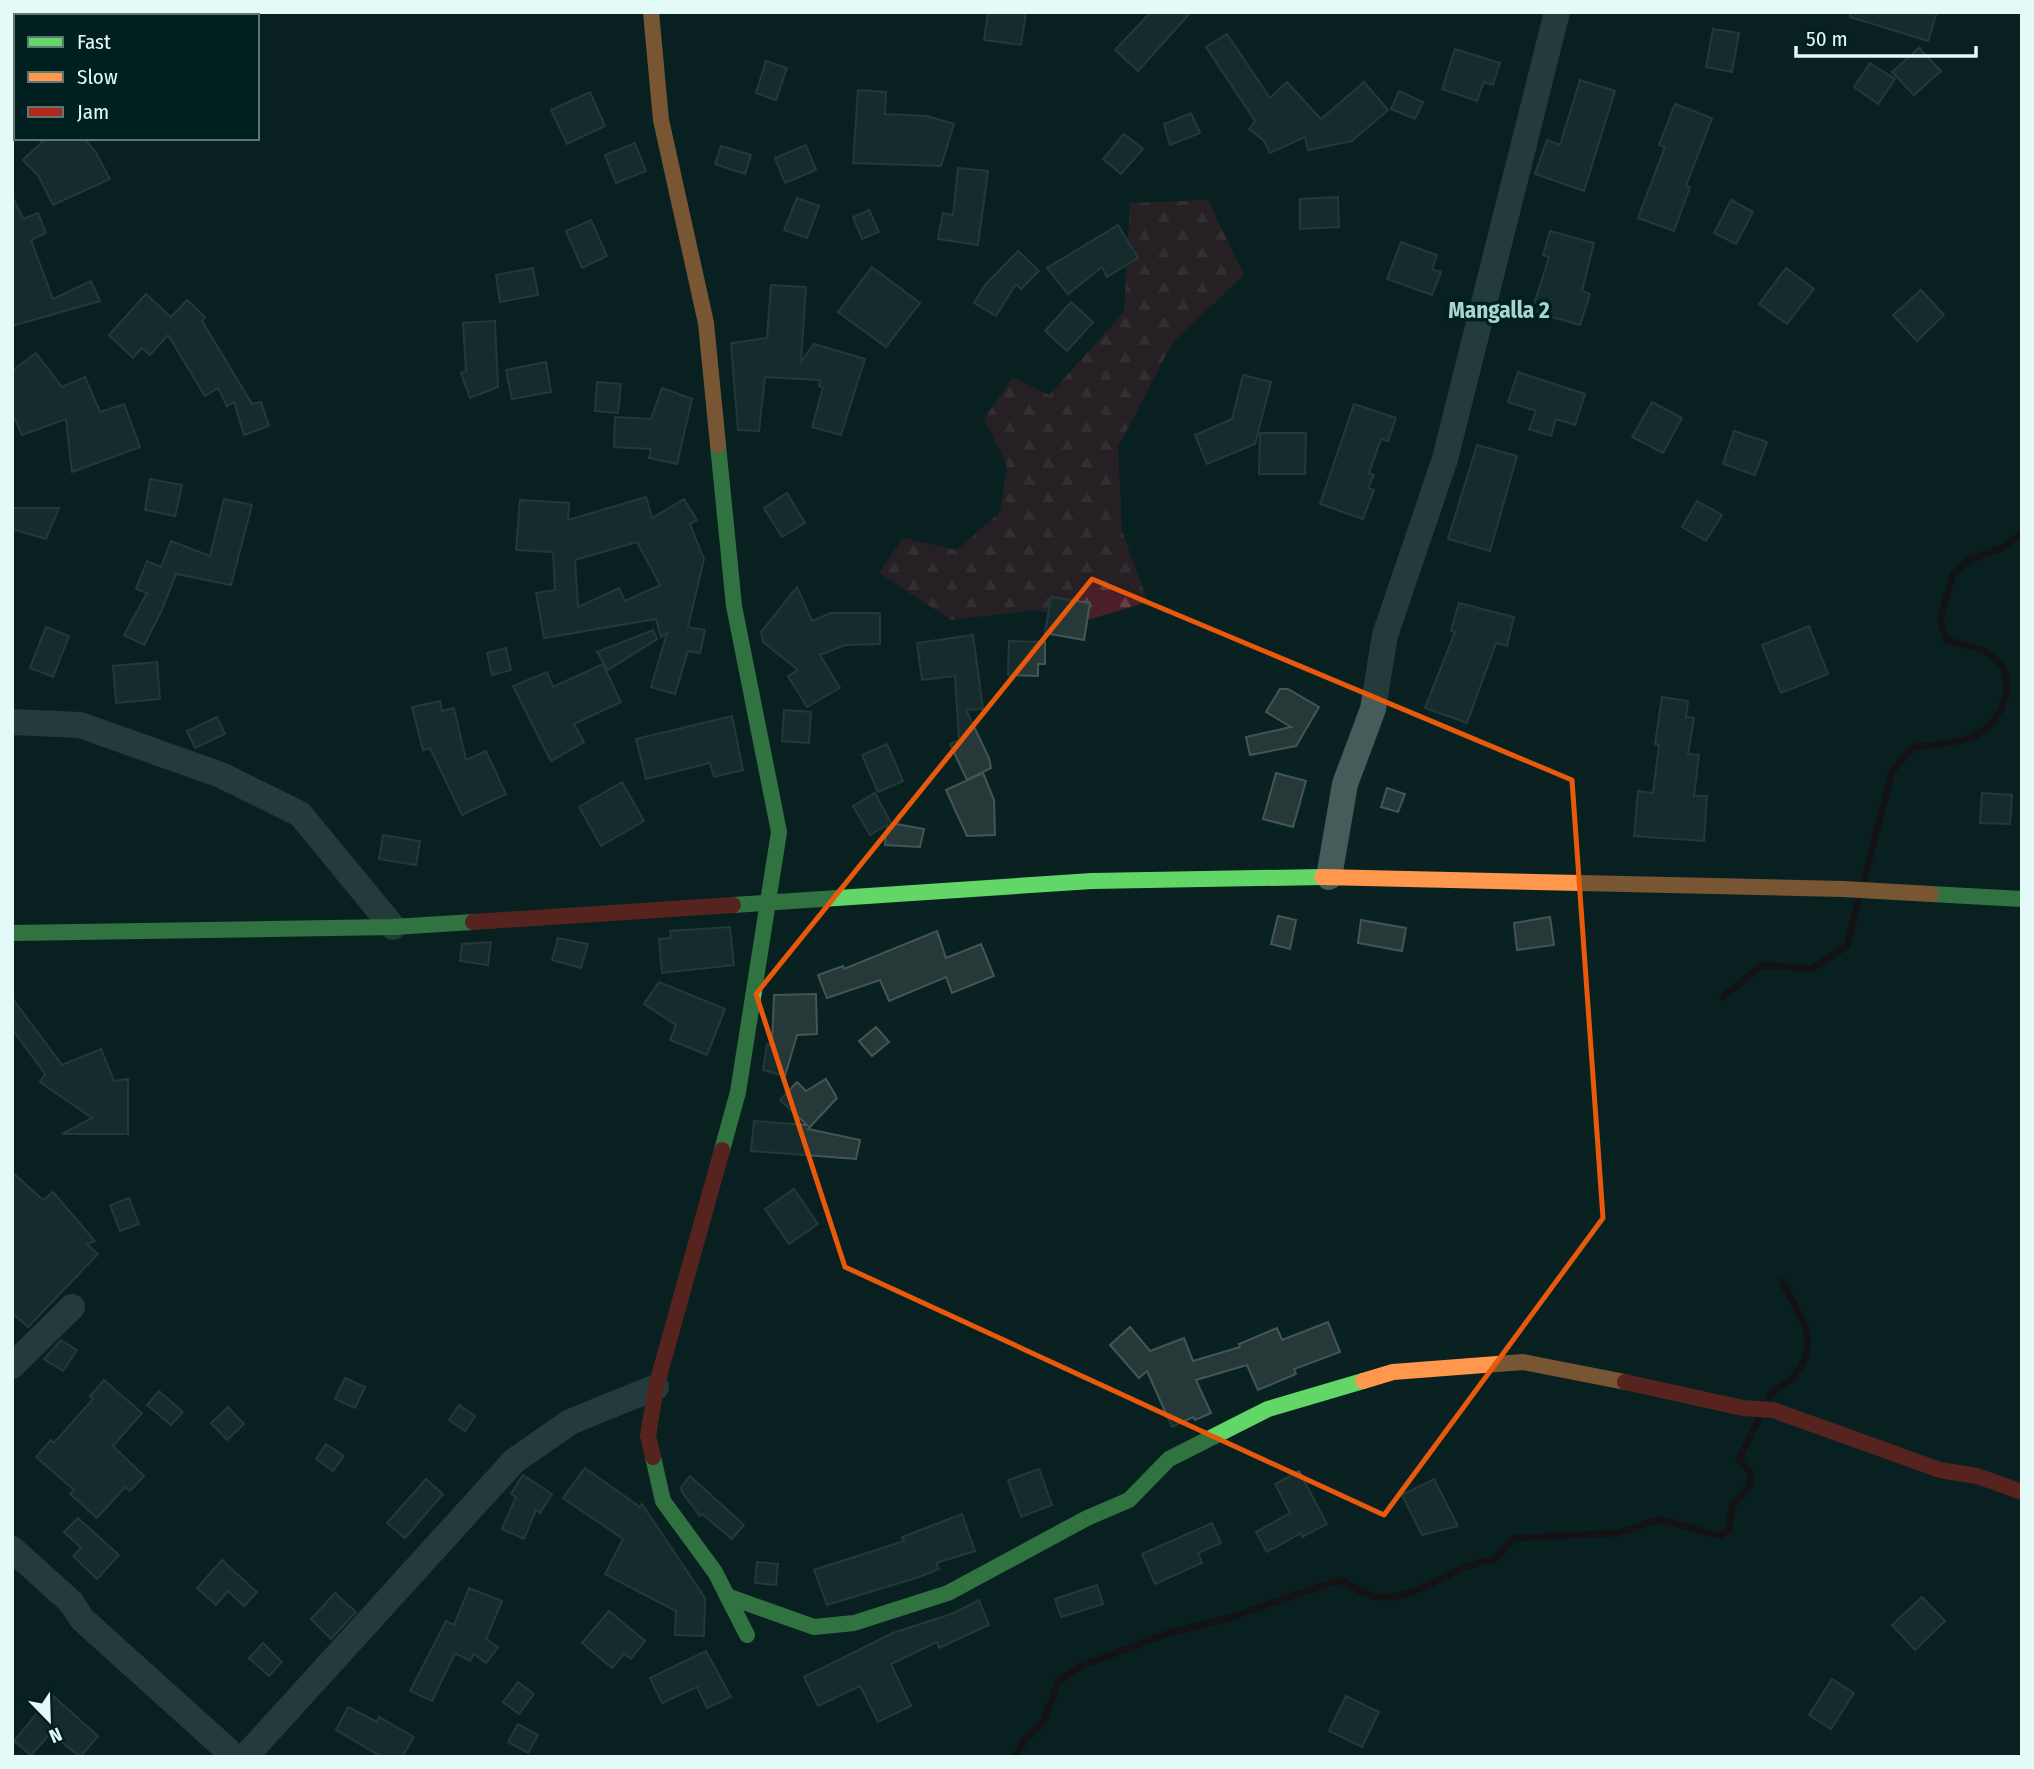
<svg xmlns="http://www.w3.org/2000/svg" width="2034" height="1769" font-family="'Fira Sans Condensed',sans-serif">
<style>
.forest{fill:url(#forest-firs)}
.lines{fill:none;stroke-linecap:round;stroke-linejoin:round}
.stream{stroke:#1f0308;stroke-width:7}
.building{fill:#263838;stroke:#435655;stroke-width:2;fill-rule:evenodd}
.street{stroke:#465c5b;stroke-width:26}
.fast{stroke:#63d668;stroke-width:16}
.slow{stroke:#ff974d;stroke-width:16}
.jam{stroke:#b3261e;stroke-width:16}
.marked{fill:none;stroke:#e8590c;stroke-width:5;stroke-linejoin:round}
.labels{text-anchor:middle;stroke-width:7;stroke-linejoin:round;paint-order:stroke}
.neighbourhood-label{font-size:23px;font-weight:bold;fill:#a8d5d2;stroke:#00201f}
</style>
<defs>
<pattern id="forest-firs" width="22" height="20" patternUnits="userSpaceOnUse" patternTransform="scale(1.75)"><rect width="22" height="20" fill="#4a1f29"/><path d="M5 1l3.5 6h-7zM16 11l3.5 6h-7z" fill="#644049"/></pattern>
</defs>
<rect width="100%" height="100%" fill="#0a2121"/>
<path class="forest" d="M1208 200 1244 275 1173 342 1118 447 1122 531 1148 602 1087 620 1035 610 951 620 879 573 903 538 957 550 1000 512 1007 466 984 419 1013 377 1049 395 1124 312 1130 203Z"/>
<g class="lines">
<g class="stream">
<path d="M1864 880 1892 771 1913 747C1931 744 1955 744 1972 737 2002 726 2024 673 1989 654 1977 647 1960 644 1947 640L1940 620 1953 574 1969 560 2001 548 2022 534"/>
<path d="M1723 997 1762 965 1812 969 1847 946 1858 902"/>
<path d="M1769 1397C1775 1387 1787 1385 1794 1376 1823 1340 1800 1318 1782 1282"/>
<path d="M1016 1757 1025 1739 1043 1722 1059 1680 1081 1666 1172 1632 1226 1619 1339 1580C1350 1585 1363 1594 1374 1596 1416 1605 1453 1562 1494 1560L1514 1538 1619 1533 1660 1519 1719 1536 1729 1530 1732 1506 1749 1486 1751 1473 1739 1460 1758 1420"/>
</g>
</g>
<g class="building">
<path d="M988 12H1026L1021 45 984 40Z"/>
<path d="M1151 12H1191L1138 71 1115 50Z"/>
<path d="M1850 12H1937L1928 41 1850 17Z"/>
<path d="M1713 29 1739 33 1732 72 1706 67Z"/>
<path d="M1227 34 1270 98 1287 82 1321 119 1364 82 1388 110 1352 141 1308 150 1305 137 1270 153 1264 141 1249 129 1255 121 1206 47Z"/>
<path d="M1919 48 1941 71 1914 95 1892 72Z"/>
<path d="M1455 49 1500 63 1493 85 1484 82 1477 101 1442 89Z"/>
<path d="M766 61 787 68 776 100 756 93Z"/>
<path d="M1870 63 1895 79 1878 104 1854 87Z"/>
<path d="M1580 80 1615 91 1584 191 1535 174 1547 140 1560 145Z"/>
<path d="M858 90 886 92 885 114 927 116 954 124 941 166 853 163Z"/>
<path d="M1399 91 1423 102 1415 119 1391 109Z"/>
<path d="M590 92 605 126 567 144 551 110Z"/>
<path d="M1675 104 1712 118 1686 186 1690 187 1674 231 1638 218 1665 147 1659 145Z"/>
<path d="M1191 113 1200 133 1170 145 1164 124Z"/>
<path d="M1124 134 1143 149 1121 174 1103 159Z"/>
<path d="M46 138H84L95 151 110 179 53 205 38 175 23 160Z"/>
<path d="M635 143 646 171 616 183 605 155Z"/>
<path d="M806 145 816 170 785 183 775 158Z"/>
<path d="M721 146 751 155 745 174 715 164Z"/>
<path d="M958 168 988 171 978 245 938 239 943 213 953 215Z"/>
<path d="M12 196 23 219 38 213 46 233 31 240 53 299 91 281 100 301 12 326Z"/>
<path d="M1338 197 1339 227 1300 229V199Z"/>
<path d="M797 198 819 206 807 238 784 230Z"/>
<path d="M1731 200 1753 212 1736 244 1714 233Z"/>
<path d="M869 210 879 232 862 239 853 217Z"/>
<path d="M591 220 607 256 582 268 566 231Z"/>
<path d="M1118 225 1138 258 1107 277 1102 267 1068 294 1047 268Z"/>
<path d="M1550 231 1594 243 1582 291 1590 294 1580 325 1532 311 1549 257 1543 255Z"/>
<path d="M1401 242 1437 255 1432 269 1441 272 1432 295 1387 279Z"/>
<path d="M1018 251 1039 271 1021 289 1016 284 996 316 974 303 985 285Z"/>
<path d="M872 267 920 303 886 347 838 312Z"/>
<path d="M533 268 538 295 500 302 496 275Z"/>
<path d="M1786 268 1814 289 1787 324 1759 304Z"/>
<path d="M771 285 806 287 801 362 814 344 865 359 841 435 812 427 823 388 819 386 820 380 765 377 759 431 738 430 731 343 767 338Z"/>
<path d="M1921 290 1944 315 1917 341 1893 315Z"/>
<path d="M146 294 171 317 187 300 205 317 202 321 252 404 261 402 269 426 244 435 234 402 227 406 218 388 205 396 168 335 150 355 142 348 133 358 109 335Z"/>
<path d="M1071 302 1093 322 1067 351 1045 331Z"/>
<path d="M495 321 498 387 470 398 461 373 466 371 463 323Z"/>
<path d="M36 353 62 387 85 377 100 412 124 404 140 447 72 472 66 419 22 435 12 413V371Z"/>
<path d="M546 362 551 392 512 399 506 370Z"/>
<path d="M1518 372 1585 394 1575 425 1556 419 1551 436 1529 429 1536 411 1508 402Z"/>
<path d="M1243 375 1271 382 1255 444 1207 464 1195 435 1232 419Z"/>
<path d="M597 382 621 384 618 413 595 411Z"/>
<path d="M662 388 692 399 677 464 649 458 651 449 614 447 615 417 651 419Z"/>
<path d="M1652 402 1682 418 1663 453 1632 437Z"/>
<path d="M1354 404 1396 418 1388 441 1381 439 1369 473 1374 475 1368 488 1374 490 1363 519 1320 504Z"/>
<path d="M1734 431 1767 442 1755 475 1723 464Z"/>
<path d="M1260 433H1306L1305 474H1259Z"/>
<path d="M1477 445 1517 456 1490 551 1448 539Z"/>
<path d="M150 479 182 485 175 516 145 510Z"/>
<path d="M787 493 805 523 782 537 764 508Z"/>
<path d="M646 497 652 518 684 499 697 520 690 524 704 559 688 627 705 630 700 653 688 651 675 694 651 687 667 633 661 637 656 619 544 638 536 593 555 590 553 552 516 550 520 500 569 503 568 520ZM637 542 660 585 625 601 619 588 578 607 575 560Z"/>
<path d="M224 499 252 505 231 585 176 574 161 612 144 645 124 635 147 593 136 589 147 561 161 567 171 541 210 556Z"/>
<path d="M1697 501 1722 515 1706 541 1682 527Z"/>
<path d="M12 508H59L46 539 12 529Z"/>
<path d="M797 587 812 621 831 613H880V644L845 645 820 655 840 688 807 707 788 676 798 670 763 642 761 632Z"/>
<path d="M1051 597 1090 603 1084 640 1045 633Z"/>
<path d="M1459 603 1514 617 1507 646 1496 643 1467 723 1425 708 1455 632 1451 631Z"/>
<path d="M1809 626 1828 674 1781 693 1762 645Z"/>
<path d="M46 627 69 636 53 677 30 668Z"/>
<path d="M653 630 657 639 608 670 597 652Z"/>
<path d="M973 635 983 709 966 710 989 758 991 768 967 780 950 744 959 740 955 676 922 680 917 643Z"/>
<path d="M1009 641 1045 642V664H1038V676L1008 675Z"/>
<path d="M506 648 511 670 492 675 487 653Z"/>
<path d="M157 662 160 699 116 703 113 666Z"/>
<path d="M603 664 621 702 574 724 584 742 551 761 513 686 547 672 553 687Z"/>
<path d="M1280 689H1288L1319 707 1296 746 1250 755 1246 737 1291 727 1266 712Z"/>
<path d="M1662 697 1688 701 1686 717 1694 718 1688 754 1699 755 1694 796H1707L1704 841 1634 836 1638 791 1653 793 1659 745 1655 744Z"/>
<path d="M440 701 442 711 454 708 466 760 486 751 506 794 462 815 430 748 423 750 412 707Z"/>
<path d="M784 710 811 712 809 743 782 741Z"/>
<path d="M732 716 743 770 714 777 710 763 646 779 636 739Z"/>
<path d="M217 717 225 734 195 748 187 731Z"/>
<path d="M887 744 903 781 878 792 862 755Z"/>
<path d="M983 773 994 800 995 835 967 836 946 790Z"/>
<path d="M1276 773 1306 781 1293 827 1263 819Z"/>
<path d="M622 782 644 821 601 846 579 807Z"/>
<path d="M1387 788 1405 794 1398 812 1381 807Z"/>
<path d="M875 793 891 823 924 829 920 847 885 845 887 825 870 835 853 806Z"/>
<path d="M1982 793 2012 795 2010 824 1980 823Z"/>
<path d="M383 835 420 841 416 865 379 859Z"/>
<path d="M1278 916 1296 920 1290 949 1271 944Z"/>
<path d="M1550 917 1554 945 1517 950 1514 923Z"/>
<path d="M1361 920 1406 928 1402 951 1358 943Z"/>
<path d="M730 927 734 965 662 973 659 939 671 938 670 931Z"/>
<path d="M937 931 946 958 981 944 994 976 952 993 946 977 889 1001 880 980 827 998 818 975 843 966 844 969Z"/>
<path d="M558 938 588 944 581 968 552 960Z"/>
<path d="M491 942 488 965 460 961 462 944Z"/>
<path d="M659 982 725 1009 707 1055 670 1040 676 1025 644 1004Z"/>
<path d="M816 994 817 1034 797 1035 785 1076 763 1070 767 1044 772 1045 774 995Z"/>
<path d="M12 998 62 1065 101 1049 114 1081 128 1079V1134H62L92 1118 40 1082 45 1074 12 1029Z"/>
<path d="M876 1027 889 1042 872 1056 859 1041Z"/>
<path d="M826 1079 837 1098 808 1129 860 1140 856 1159 751 1151 754 1121 807 1125 780 1100 797 1082 806 1091Z"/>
<path d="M12 1172 43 1200 53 1192 95 1241 87 1244 98 1254 28 1327 12 1313Z"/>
<path d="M794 1189 818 1224 789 1244 765 1209Z"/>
<path d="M129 1198 139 1224 120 1231 110 1205Z"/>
<path d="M1328 1322 1340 1352 1294 1369 1296 1374 1258 1390 1247 1365 1196 1380 1211 1413 1195 1420 1193 1417 1172 1427 1147 1371 1139 1378 1110 1345 1130 1327 1150 1351 1184 1338 1193 1361 1240 1347 1239 1344 1277 1328 1282 1340Z"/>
<path d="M61 1340 77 1350 63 1371 44 1359Z"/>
<path d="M345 1378 365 1387 355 1408 335 1399Z"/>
<path d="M104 1380 142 1413 113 1446 144 1476 130 1491 125 1487 97 1518 70 1494 74 1490 36 1457 51 1440 54 1443 93 1399 90 1396Z"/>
<path d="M159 1391 183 1412 171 1425 147 1405Z"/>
<path d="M459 1405 475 1416 465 1431 449 1420Z"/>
<path d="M228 1407 244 1424 227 1440 211 1423Z"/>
<path d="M326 1444 344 1456 333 1471 316 1459Z"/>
<path d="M585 1468 640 1507 642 1504 705 1598 704 1636 675 1635 676 1611 605 1574 623 1539 563 1498Z"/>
<path d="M1039 1469 1052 1505 1021 1517 1008 1480Z"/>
<path d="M1299 1471 1327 1524 1302 1537 1301 1533 1267 1552 1256 1532 1290 1513 1275 1484Z"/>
<path d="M523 1475 552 1494 540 1513 536 1510 524 1539 502 1529 516 1497 511 1494Z"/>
<path d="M690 1476 744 1525 732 1539 702 1514 700 1516 682 1492 681 1487Z"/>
<path d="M426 1479 443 1494 405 1538 387 1523Z"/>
<path d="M1434 1479 1458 1526 1422 1535 1402 1495Z"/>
<path d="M962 1514 975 1551 936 1563 939 1569 919 1577 827 1605 814 1570 904 1541 902 1537Z"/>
<path d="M78 1518 119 1555 97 1579 73 1556 81 1548 64 1532Z"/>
<path d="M1212 1523 1221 1543 1198 1553 1202 1563 1155 1584 1142 1554Z"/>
<path d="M222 1560 257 1592 244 1606 228 1591 216 1605 197 1588Z"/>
<path d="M757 1562 778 1564 776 1585 755 1583Z"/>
<path d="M1097 1585 1103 1604 1061 1617 1055 1599Z"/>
<path d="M469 1588 502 1601 486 1639 498 1647 486 1663 474 1654 470 1661 455 1653 432 1701 410 1691 446 1621 454 1625Z"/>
<path d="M335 1593 356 1612 331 1639 311 1619Z"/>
<path d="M1922 1597 1945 1621 1915 1650 1892 1625Z"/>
<path d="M979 1600 989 1625 939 1648 937 1642 891 1664 911 1706 878 1722 860 1686 818 1706 804 1677 893 1633 954 1613Z"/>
<path d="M609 1611 645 1641 631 1659 624 1654 612 1668 582 1643Z"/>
<path d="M263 1643 282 1662 269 1676 249 1658Z"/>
<path d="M706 1651 731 1697 707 1708 697 1687 662 1703 650 1678Z"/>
<path d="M1832 1679 1854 1693 1831 1729 1809 1715Z"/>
<path d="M518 1682 534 1694 519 1714 503 1702Z"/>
<path d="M52 1695 98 1736 80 1757 51 1733 31 1755 14 1741Z"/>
<path d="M1346 1696 1379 1712 1362 1747 1329 1731Z"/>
<path d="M348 1707 377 1722 379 1717 414 1737 402 1757H382L336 1730Z"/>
<path d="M518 1724 538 1735 528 1753 508 1742Z"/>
</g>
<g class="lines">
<g class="street">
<path d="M12 722 80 725 221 775 300 814 393 927"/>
<path d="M1329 877 1345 784 1373 709 1385 635 1445 459 1557 12"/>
<path d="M12 1366 72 1307"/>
<path d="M12 1549 71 1602 82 1619 235 1757"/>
<path d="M245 1757 514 1461 570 1422 656 1387"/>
</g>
<g class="fast">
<path d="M718 445 734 606 779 832 738 1092 722 1150"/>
<path d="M1931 894 2022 899"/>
<path d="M733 905 1092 881 1322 877"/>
<path d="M12 933 393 927 473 922"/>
<path d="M653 1457 663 1501 715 1572 747 1635"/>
<path d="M727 1596 814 1627 854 1623 948 1593 1087 1518 1129 1500 1169 1459 1268 1409 1363 1381"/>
</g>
<g class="slow">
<path d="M651 12 661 120 706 323 718 445"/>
<path d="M1322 877 1843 889 1931 894"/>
<path d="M1363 1381 1393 1372 1523 1362 1625 1382"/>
</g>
<g class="jam">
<path d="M473 922 733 905"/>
<path d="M1625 1382 1743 1408 1773 1410 1940 1470 1977 1476 2022 1492"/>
<path d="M653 1457 648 1436 656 1387 722 1150"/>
</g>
</g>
<path d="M0 0H2034V1769H0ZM1092 579 1572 780 1603 1218 1384 1515 845 1267 756 994Z" fill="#0a2121" fill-opacity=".55" fill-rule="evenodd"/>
<path class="marked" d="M1092 579 1572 780 1603 1218 1384 1515 845 1267 756 994Z"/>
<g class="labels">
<g class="neighbourhood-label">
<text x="1499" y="318">Mangalla 2</text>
</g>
</g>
<rect width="2034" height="1769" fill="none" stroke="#e4faf8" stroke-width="28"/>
<rect x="14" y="14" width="245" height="126" fill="#00201f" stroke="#5b7776" stroke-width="2"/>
<rect x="28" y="37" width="35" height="10" fill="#63d668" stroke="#5b7776" stroke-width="2"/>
<text x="77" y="49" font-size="21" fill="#e4faf8">Fast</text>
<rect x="28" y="72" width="35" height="10" fill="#ff974d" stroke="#5b7776" stroke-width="2"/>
<text x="77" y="84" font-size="21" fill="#e4faf8">Slow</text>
<rect x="28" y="107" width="35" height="10" fill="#b3261e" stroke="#5b7776" stroke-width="2"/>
<text x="77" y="119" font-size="21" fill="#e4faf8">Jam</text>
<g transform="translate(49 1720) rotate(157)" stroke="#00201f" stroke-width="5" paint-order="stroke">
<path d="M0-5L12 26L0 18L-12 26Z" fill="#e4faf8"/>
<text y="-10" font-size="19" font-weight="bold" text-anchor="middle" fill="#e4faf8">N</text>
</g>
<path d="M1796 46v10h180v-10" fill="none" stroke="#e4faf8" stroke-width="3.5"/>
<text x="1806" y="46" font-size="21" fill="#e4faf8" stroke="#00201f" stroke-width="5" paint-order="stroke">50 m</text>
</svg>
